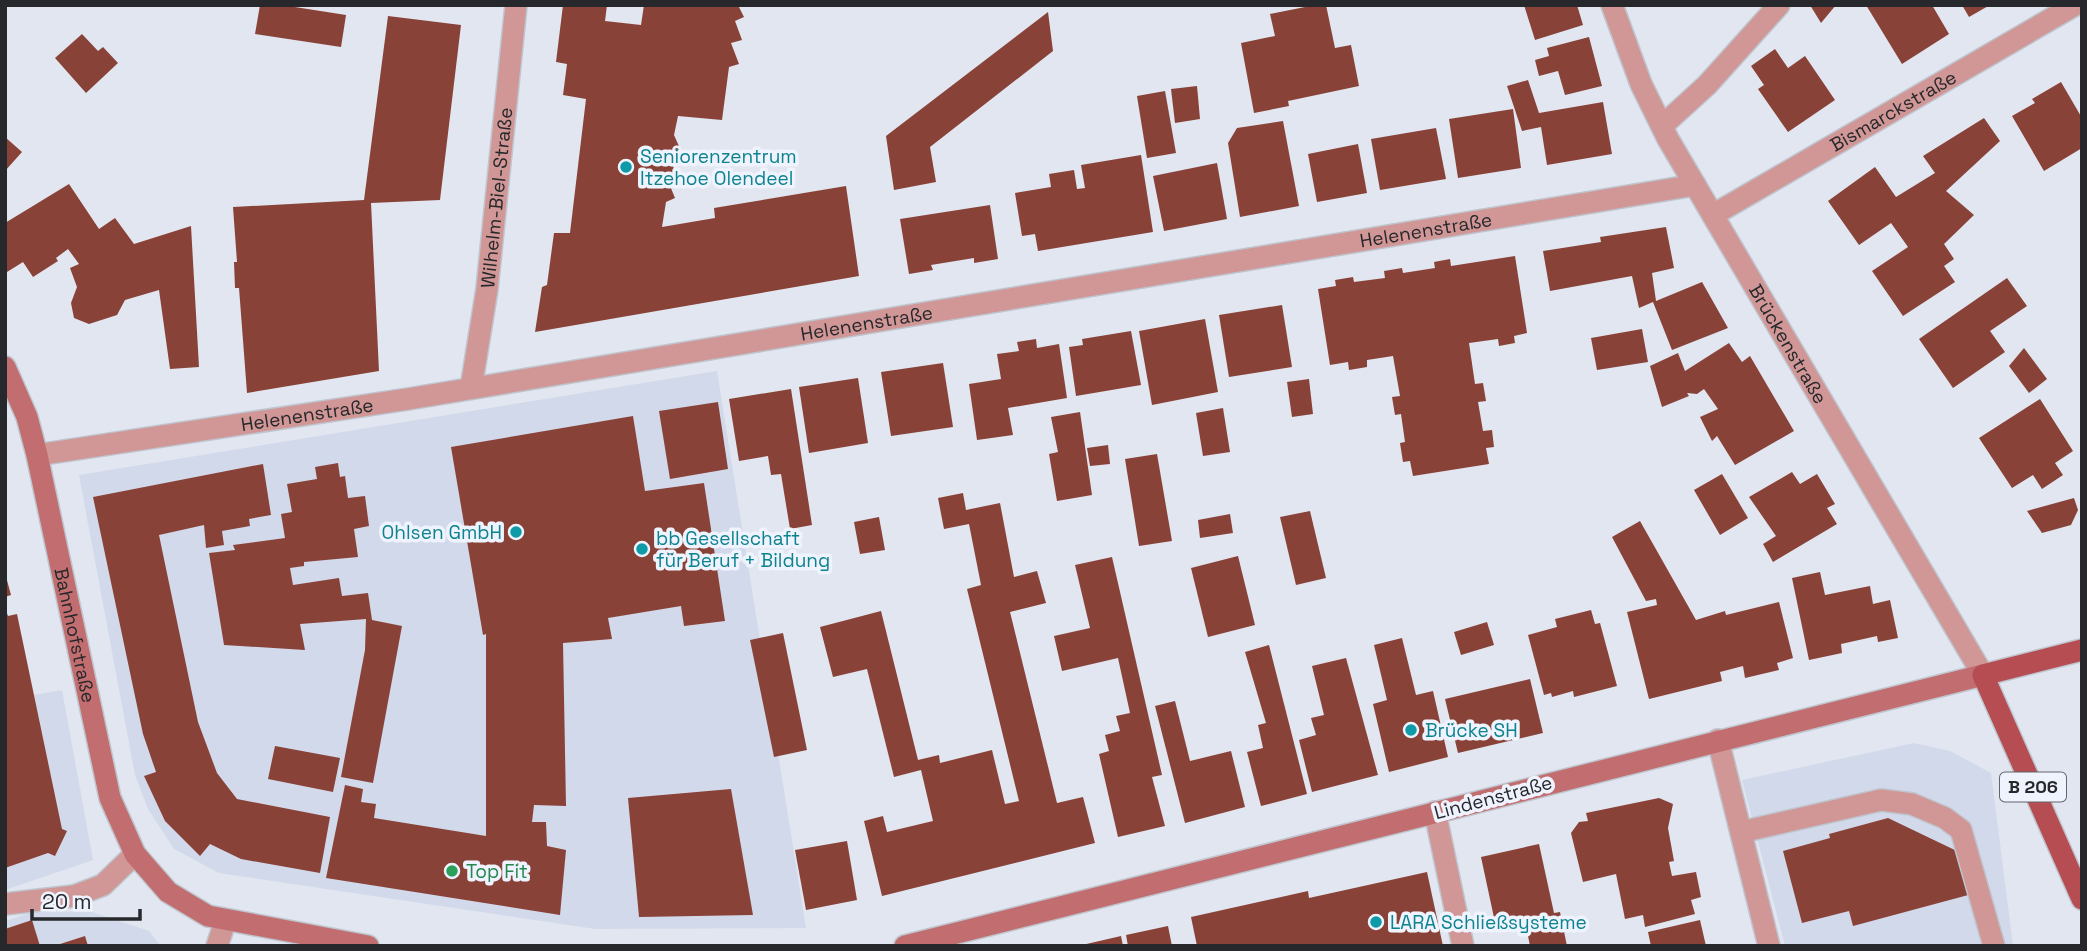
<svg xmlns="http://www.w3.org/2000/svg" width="2087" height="951" font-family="'Space Grotesk',sans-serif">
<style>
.built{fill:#d2d9ea}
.building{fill:#894238}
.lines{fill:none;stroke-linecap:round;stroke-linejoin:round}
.service-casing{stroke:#bfc4cd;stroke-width:24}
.pedestrian-casing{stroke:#bfc4cd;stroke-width:24}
.minor-casing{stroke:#bfc4cd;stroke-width:24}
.tertiary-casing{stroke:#bfc4cd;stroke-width:24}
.secondary-casing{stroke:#bfc4cd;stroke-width:24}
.primary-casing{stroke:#bfc4cd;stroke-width:24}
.service{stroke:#d19696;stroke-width:21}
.pedestrian{stroke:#d19696;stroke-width:21}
.minor{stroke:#d19696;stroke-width:21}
.tertiary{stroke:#d19696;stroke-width:21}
.secondary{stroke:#c26d6f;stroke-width:21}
.primary{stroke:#b54d53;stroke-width:21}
.culture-dot{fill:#0f9aa8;stroke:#eef3fd;stroke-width:2.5}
.leisure-dot{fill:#2e9e5b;stroke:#eef3fd;stroke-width:2.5}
.labels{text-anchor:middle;stroke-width:7;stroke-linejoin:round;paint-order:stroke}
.shield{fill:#eef3fd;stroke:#62656a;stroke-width:2}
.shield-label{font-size:18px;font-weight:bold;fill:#26282b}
.street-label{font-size:19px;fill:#26282b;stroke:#eef3fd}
.culture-label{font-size:19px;fill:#0d838f;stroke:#eef3fd;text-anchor:start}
.leisure-label{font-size:19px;fill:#27864d;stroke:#eef3fd;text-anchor:start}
</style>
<rect width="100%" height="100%" fill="#e1e6f0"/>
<g class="built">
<path d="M717 371 806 928 595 929 219 873 174 849 148 809 135 775 79 475Z"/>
<path d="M62 690 93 860 5 890V700Z"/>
<path d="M1914 743 1950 751 1991 773 2013 946H1785L1742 780Z"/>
<path d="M37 911 92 912 149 931 161 946H5V921Z"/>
</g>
<g class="building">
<path d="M260 5H282L346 15 341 47 255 34Z"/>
<path d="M563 5H607L605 21 641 25 644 5H738L744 17 735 21 742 40 731 43 739 64 729 67 722 120 678 116 674 135 682 153 669 158 678 177 668 181 675 198 666 202 662 227 715 218 714 208 846 186 859 276 535 332 542 287 547 285 554 233H570L586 99 563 95 567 64 556 62Z"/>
<path d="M1315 5H1326L1335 48 1351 45 1359 86 1288 101 1289 106 1254 113 1241 43 1275 36 1270 14Z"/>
<path d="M1524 5H1577L1583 25 1535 40Z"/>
<path d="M1810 5H1836L1821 23Z"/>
<path d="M1866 5H1932L1949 34 1902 64Z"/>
<path d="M1962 5H1990L1969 17Z"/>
<path d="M1048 12 1053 51 930 147 936 182 894 190 886 136Z"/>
<path d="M388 16 461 25 440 200 371 203 379 371 247 393 239 288H235L234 262H237L233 207 364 200Z"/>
<path d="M82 34 98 51 103 47 118 63 86 93 55 58Z"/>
<path d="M1589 37 1602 86 1565 95 1558 71 1539 76 1535 60 1549 56 1547 48Z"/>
<path d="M1775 49 1788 68 1805 56 1835 100 1788 132 1758 89 1764 85 1751 66Z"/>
<path d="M1528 80 1539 113 1603 102 1612 154 1547 165 1541 127 1522 131 1507 86Z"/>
<path d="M2061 82 2082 118V148L2044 171 2012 116 2035 103 2032 99Z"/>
<path d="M1197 86 1200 119 1175 123 1171 89Z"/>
<path d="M1165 91 1176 153 1147 158 1137 96Z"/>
<path d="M1513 109 1521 168 1458 178 1449 119Z"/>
<path d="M1984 118 2000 141 1946 191 1974 215 1944 244 1954 259 1944 266 1955 282 1903 316 1872 271 1908 247 1891 223 1859 245 1828 201 1875 167 1896 197 1935 173 1923 156Z"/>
<path d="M1283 121 1299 206 1240 217 1228 143 1237 128Z"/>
<path d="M1436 128 1446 179 1380 190 1371 139Z"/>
<path d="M5 137 22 152 5 171Z"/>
<path d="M1358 144 1367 193 1317 202 1308 154Z"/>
<path d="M1141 155 1153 232 1038 251 1035 234 1022 236 1015 193 1051 187 1049 174 1074 170 1077 189 1085 188 1081 165Z"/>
<path d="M1217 163 1227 219 1164 231 1153 176Z"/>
<path d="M69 184 99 229 115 218 134 244 191 226 199 367 170 369 159 290 125 300 117 315 89 324 74 318 71 303 77 287 70 268 79 264 68 249 56 258 58 261 33 277 23 262 7 272 5 223Z"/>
<path d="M990 205 998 259 974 263V258L931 265 933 270 909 274 900 219Z"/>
<path d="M1666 227 1674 268 1652 273 1656 301 1702 282 1728 328 1672 350 1653 302 1639 308 1632 276 1550 291 1543 251 1601 242 1600 237Z"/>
<path d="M1515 256 1527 333 1514 336 1515 343 1499 346 1498 339 1469 343 1475 384 1483 383 1486 401 1478 402 1483 431 1492 430 1494 447 1486 448 1489 464 1413 476 1410 461 1403 462 1400 443 1405 442 1401 414 1395 415 1392 397 1400 396 1393 356 1367 360V367L1349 370 1348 362 1330 365 1318 289 1336 286 1335 280 1353 277 1354 282 1385 278 1384 271 1402 268 1403 273 1435 268 1434 262 1450 259 1451 266Z"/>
<path d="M2007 278 2027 306 1990 331 2005 352 1953 388 1919 339Z"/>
<path d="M1282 305 1292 367 1229 377 1219 315Z"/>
<path d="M1205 319 1218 392 1152 405 1139 331Z"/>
<path d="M1642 329 1648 362 1597 370 1591 338Z"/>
<path d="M1131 331 1141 385 1076 396 1069 347 1083 345 1082 339Z"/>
<path d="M1036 339 1037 348 1059 344 1067 398 1008 408 1013 435 977 440 969 384 1001 379 997 354 1019 351 1017 342Z"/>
<path d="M1729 343 1742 362 1750 356 1794 431 1735 465 1717 436 1712 441 1700 417 1718 409 1704 389 1697 394 1687 393 1689 396 1662 407 1650 366 1678 353 1685 371Z"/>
<path d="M2024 348 2047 379 2029 393 2009 366Z"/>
<path d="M943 363 953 427 891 436 881 372Z"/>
<path d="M858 378 868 443 809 453 799 387Z"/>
<path d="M1309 379 1313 414 1292 417 1287 382Z"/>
<path d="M791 389 812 525 790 529 781 474 771 475 768 456 739 461 729 399Z"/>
<path d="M2040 399 2073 451 2055 463 2063 475 2042 489 2033 475 2012 488 1979 438Z"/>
<path d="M718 402 728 469 670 479 659 411Z"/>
<path d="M1223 408 1230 452 1203 456 1196 413Z"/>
<path d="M1080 412 1092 495 1057 501 1049 454 1058 452 1051 417Z"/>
<path d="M633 416 645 491 704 483 725 621 684 626 681 606 608 618 612 639 563 643 566 806 534 805 532 822H546L547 846 566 850 560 915 326 878 345 785 363 789 361 802 376 804 374 818 486 836V634L483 635 451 447Z"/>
<path d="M1108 445 1110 464 1090 466 1087 448Z"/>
<path d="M1157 454 1172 541 1139 546 1125 459Z"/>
<path d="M338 463 340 477 345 476 348 498 365 496 369 526 354 529 358 557 304 562V566L290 568 293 585 339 578 342 596 368 593 372 620 402 626 373 783 341 777 365 650 366 619 300 624 305 650 224 645 209 553 235 550 233 545 285 538 281 514 292 512 287 484 317 479 315 467Z"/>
<path d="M263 464 271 515 249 519 250 526 222 531 224 545 206 548 204 525 159 535 198 722 217 773 237 799 330 817 320 873 241 859 210 844 200 856 165 821 144 776 156 772 143 734 93 497Z"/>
<path d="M1792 472 1800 484 1817 474 1835 504 1827 508 1837 524 1773 562 1763 544 1776 536 1749 497Z"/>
<path d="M1722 474 1748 518 1720 535 1694 490Z"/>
<path d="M963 493 966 510 1000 503 1014 577 1037 571 1046 603 1010 612 1057 803 1083 797 1095 843 882 896 864 821 883 816 887 832 933 821 921 770 894 777 867 669 833 677 820 627 881 611 918 760 939 755 940 763 992 750 1005 804 1019 801 967 589 981 585 969 524 944 529 938 498Z"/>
<path d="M2074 498 2078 510 2071 525 2042 533 2027 511Z"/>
<path d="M1310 511 1326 578 1296 585 1280 517Z"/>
<path d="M1230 514 1233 533 1200 538 1198 520Z"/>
<path d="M879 517 885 550 860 554 854 522Z"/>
<path d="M1640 521 1696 620 1725 611 1726 615 1779 602 1793 658 1777 663 1779 670 1745 678 1743 666 1720 672 1722 681 1649 699 1627 612 1657 605 1656 599 1646 601 1612 537Z"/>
<path d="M1238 556 1255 625 1208 637 1191 568Z"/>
<path d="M1112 557 1162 775 1152 777 1165 826 1118 837 1099 754 1109 751 1105 735 1120 731 1116 716 1130 713 1118 658 1062 671 1054 636 1090 628 1075 565Z"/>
<path d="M1820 572 1825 595 1870 586 1873 604 1890 600 1898 638 1878 642 1877 636 1841 644 1842 653 1809 660 1792 578Z"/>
<path d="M5 573 11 595 5 597Z"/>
<path d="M5 608 8 616 17 614 62 829 67 831 55 856 48 853 5 868Z"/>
<path d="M1591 610 1595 624 1600 623 1617 686 1574 697 1573 691 1552 697 1551 693 1544 695 1528 635 1557 627 1555 619Z"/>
<path d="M1487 622 1494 645 1461 655 1454 632Z"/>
<path d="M783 633 807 750 774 757 750 640Z"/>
<path d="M1402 638 1416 695 1433 691 1448 757 1389 772 1373 704 1387 700 1374 645Z"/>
<path d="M1269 645 1307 794 1261 806 1247 752 1263 748 1258 725 1266 723 1245 652Z"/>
<path d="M1346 658 1378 775 1312 792 1299 740 1316 735 1311 718 1324 715 1312 666Z"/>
<path d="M1530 679 1543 733 1458 753 1445 699Z"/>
<path d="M1175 701 1190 761 1231 751 1245 807 1185 823 1155 706Z"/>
<path d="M275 746 340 758 333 792 268 779Z"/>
<path d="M731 789 753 915 639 917 628 798Z"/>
<path d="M1659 798 1673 804 1668 828 1674 861 1669 862 1672 876 1696 872 1701 897 1691 900 1695 914 1645 927 1643 915 1625 919 1616 874 1583 882 1571 833 1579 822 1588 821 1586 813Z"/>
<path d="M1888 818 1961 853 1972 894 1853 926 1849 911 1802 923 1783 851 1830 838 1829 834Z"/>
<path d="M847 841 857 900 806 910 795 850Z"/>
<path d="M1539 844 1554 913 1560 912 1567 946H1530L1525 921 1496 927 1481 857Z"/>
<path d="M1427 872 1443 946H1197L1191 917 1308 891 1309 898Z"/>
<path d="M32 920 40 946H5V929Z"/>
<path d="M1700 920 1706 946H1651L1648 932Z"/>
<path d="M1168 926 1172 946H1128L1126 935Z"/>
<path d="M85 936 88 946H57V945Z"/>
<path d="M1121 936 1123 946H1082V945Z"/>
</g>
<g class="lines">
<defs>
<g id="service">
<path d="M1662 126 1707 85 1779 5"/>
<path d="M1435 812 1463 946"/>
<path d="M1741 832 1881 800 1912 804 1945 818 1961 830 1994 946"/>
</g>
<path id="pedestrian" d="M5 904 74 896"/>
<g id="minor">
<path id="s1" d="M1713 215 2075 5"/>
<path id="s2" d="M471 388 487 289 516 5"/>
<path id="s3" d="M37 455 408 399 1695 185"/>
<path d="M1718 740 1769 946"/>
<path d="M74 896 103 885 135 854"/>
<path d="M217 946 225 922"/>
</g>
<g id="tertiary">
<path id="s4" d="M1612 5 1641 84 1668 139 1983 675"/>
</g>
<g id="secondary">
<path id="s5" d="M5 367 27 417 37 455 110 798 135 854 168 892 208 916 368 946"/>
<path d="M905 946 1983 675"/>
</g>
<path id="primary" d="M2082 650 1983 675 2082 899"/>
</defs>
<use href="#service" class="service-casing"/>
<use href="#pedestrian" class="pedestrian-casing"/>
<use href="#minor" class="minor-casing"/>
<use href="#tertiary" class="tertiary-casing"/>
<use href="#secondary" class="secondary-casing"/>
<use href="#primary" class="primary-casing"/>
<use href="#service" class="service"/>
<use href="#pedestrian" class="pedestrian"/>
<use href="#minor" class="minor"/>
<use href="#tertiary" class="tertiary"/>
<use href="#secondary" class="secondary"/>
<use href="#primary" class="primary"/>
</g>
<g class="culture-dot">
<circle cx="626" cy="167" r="7"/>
<circle cx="516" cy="532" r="7"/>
<circle cx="642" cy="549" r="7"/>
<circle cx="1411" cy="730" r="7"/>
<circle cx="1376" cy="922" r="7"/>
</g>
<circle class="leisure-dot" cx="452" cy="871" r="7"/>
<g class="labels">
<rect class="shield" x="2000" y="772.5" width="66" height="29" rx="5"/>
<g class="shield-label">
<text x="2033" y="793">B 206</text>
</g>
<g class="street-label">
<text dy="7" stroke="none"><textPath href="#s1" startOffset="208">Bismarckstraße</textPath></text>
<text dy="7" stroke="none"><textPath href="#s2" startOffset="192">Wilhelm-Biel-Straße</textPath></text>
<text dy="7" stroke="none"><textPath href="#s3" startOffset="1407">Helenenstraße</textPath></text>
<text dy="7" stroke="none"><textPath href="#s3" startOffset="840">Helenenstraße</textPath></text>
<text dy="7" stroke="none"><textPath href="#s4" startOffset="383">Brückenstraße</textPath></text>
<text dy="7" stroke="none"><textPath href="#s3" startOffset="273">Helenenstraße</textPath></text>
<text dy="7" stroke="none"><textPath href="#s5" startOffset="278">Bahnhofstraße</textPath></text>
<text transform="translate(1493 797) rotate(-15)" y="7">Lindenstraße</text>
</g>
<g class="culture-label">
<text x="640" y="163">Seniorenzentrum<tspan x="640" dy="22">Itzehoe Olendeel</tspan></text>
<text x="502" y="539" text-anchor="end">Ohlsen GmbH</text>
<text x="656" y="545">bb Gesellschaft<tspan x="656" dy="22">für Beruf + Bildung</tspan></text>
<text x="1425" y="737">Brücke SH</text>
<text x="1390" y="929">LARA Schließsysteme</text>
</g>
<g class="leisure-label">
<text x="466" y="878">Top Fit</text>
</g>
</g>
<rect width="2087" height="951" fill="none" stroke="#26282b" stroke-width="14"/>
<path d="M32 909v10h108v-10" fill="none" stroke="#26282b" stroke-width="3.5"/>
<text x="42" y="909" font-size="21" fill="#26282b" stroke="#eef3fd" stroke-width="5" paint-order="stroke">20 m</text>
</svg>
